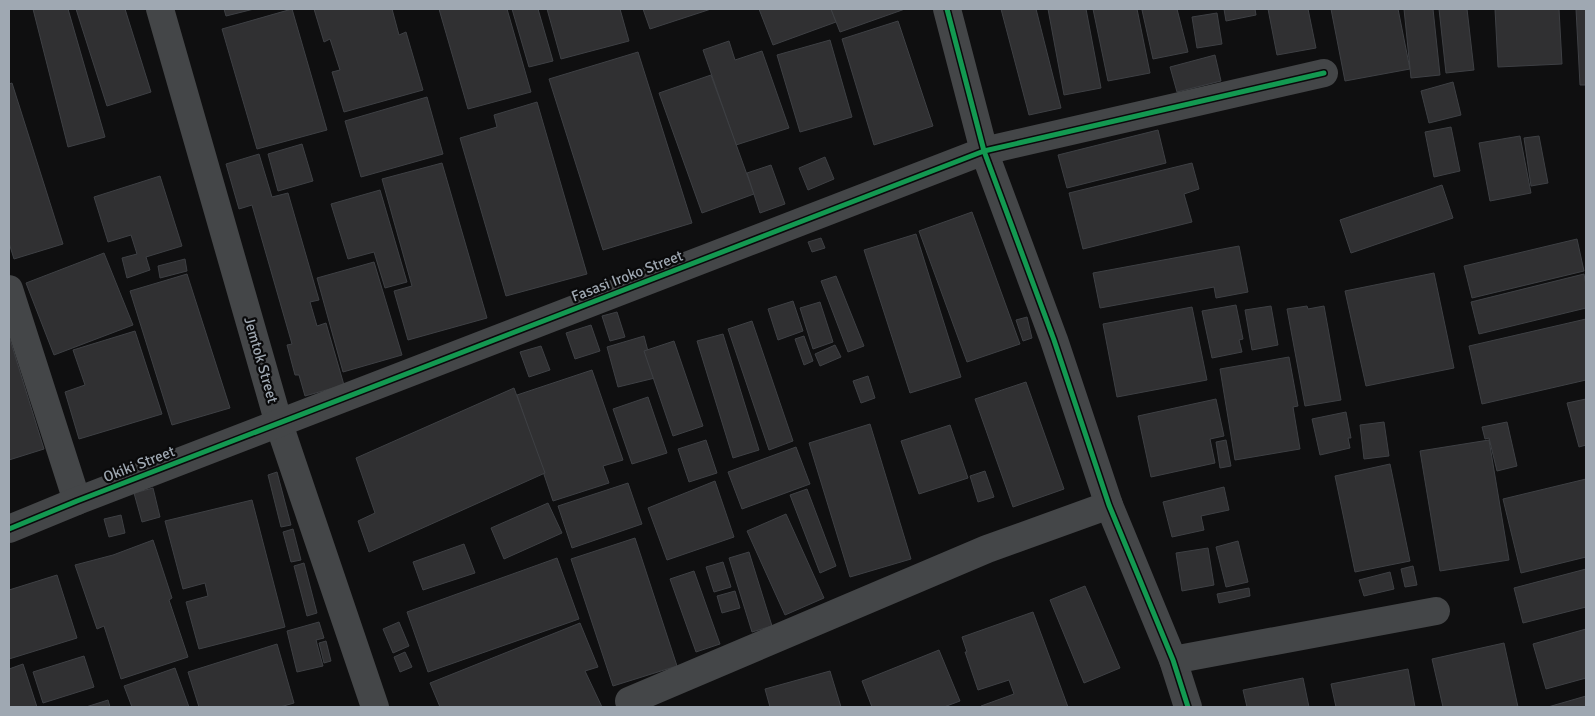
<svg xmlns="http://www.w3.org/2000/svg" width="1595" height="716" font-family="Signika,sans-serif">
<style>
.building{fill:#303032;stroke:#3e4044}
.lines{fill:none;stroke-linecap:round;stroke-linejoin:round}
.minor{stroke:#444648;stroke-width:28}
.cycleway-casing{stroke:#0a0a0b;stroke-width:8}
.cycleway{stroke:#139951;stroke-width:5}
.labels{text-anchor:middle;stroke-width:4.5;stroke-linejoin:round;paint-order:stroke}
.street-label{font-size:15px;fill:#9fa8b2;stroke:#0a0a0b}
</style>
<rect width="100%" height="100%" fill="#0f0f10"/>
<g class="building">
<path d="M33 9H68L105 137 68 147Z"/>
<path d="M76 9H125L151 92 107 106Z"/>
<path d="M224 9H254L226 16Z"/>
<path d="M292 9 327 130 257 149 222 29Z"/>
<path d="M314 9H392L399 35 406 32 423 90 344 112 332 72 340 70 330 39 324 42Z"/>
<path d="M439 9H507L531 92 468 109Z"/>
<path d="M512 9H538L553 61 529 67Z"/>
<path d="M547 9H620L629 41 561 59Z"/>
<path d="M643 9H711L650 29Z"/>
<path d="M759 9H831L836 22 773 45Z"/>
<path d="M831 9H905L840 32Z"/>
<path d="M1001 9H1036L1061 108 1029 115Z"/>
<path d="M1048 9H1086L1101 88 1064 95Z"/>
<path d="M1093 9H1137L1150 73 1108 81Z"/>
<path d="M1146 9H1177L1188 52 1153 59 1142 10Z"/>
<path d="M1224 9H1255L1256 15 1226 21Z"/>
<path d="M1268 9H1308L1316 48 1277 55Z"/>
<path d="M1331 9H1398L1410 69 1345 81Z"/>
<path d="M1404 9H1433L1440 75 1411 78Z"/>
<path d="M1439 9H1467L1474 70 1446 73Z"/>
<path d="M1495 9H1559L1562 64 1498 67Z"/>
<path d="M1576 9H1586V85H1580Z"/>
<path d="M1217 13 1222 44 1197 48 1192 17Z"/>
<path d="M898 21 933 126 874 145 842 39Z"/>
<path d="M830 40 852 117 800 132 777 55Z"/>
<path d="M729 41 735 60 762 51 789 128 736 145 703 50Z"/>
<path d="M638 52 692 223 603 250 549 79Z"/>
<path d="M1215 55 1221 81 1177 92 1170 67Z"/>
<path d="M711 75 754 194 702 213 659 93Z"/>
<path d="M1453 82 1461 115 1429 123 1421 91Z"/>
<path d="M12 83 63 244 14 259 9 243V84Z"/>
<path d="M427 97 443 154 361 177 345 121Z"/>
<path d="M537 102 587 274 506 296 460 138 497 127 494 115Z"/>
<path d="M1451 127 1460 171 1434 177 1425 132Z"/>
<path d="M1158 130 1166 163 1067 188 1058 155Z"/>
<path d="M1520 136 1531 193 1490 201 1479 143Z"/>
<path d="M1539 136 1548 183 1531 186 1524 138Z"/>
<path d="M302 144 313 181 278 191 268 154Z"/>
<path d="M259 154 272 197 288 193 319 300 310 302 317 326 326 323 344 385 305 396 299 375H295L287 345 292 344 252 205 239 209 226 164Z"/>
<path d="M825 157 834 179 808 190 799 168Z"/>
<path d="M442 163 487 318 408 340 394 291 412 286 382 179Z"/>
<path d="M1192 163 1199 189 1184 194 1192 222 1083 249 1069 193Z"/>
<path d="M771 165 785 204 760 213 747 173Z"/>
<path d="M160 176 182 246 146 257 150 270 127 278 122 258 137 254 131 235 108 242 94 197Z"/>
<path d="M1442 185 1453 218 1351 253 1340 220Z"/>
<path d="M380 190 407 282 385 288 374 252 348 259 331 204Z"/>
<path d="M972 212 1020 344 967 362 919 231Z"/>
<path d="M916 234 961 377 910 393 864 250Z"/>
<path d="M821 238 825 248 812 252 808 242Z"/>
<path d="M1577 239 1584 271 1472 298 1464 266Z"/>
<path d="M1239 246 1248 292 1216 298 1214 287 1100 308 1093 273Z"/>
<path d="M104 253 133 325 54 355 26 283Z"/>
<path d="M185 259 187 271 160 278 158 266Z"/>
<path d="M374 262 402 355 343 372 317 278Z"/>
<path d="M1434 273 1454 368 1366 386 1345 291Z"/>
<path d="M187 274 230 408 172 425 130 291Z"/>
<path d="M1584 274 1586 285V308L1479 334 1471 302Z"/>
<path d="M836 276 864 346 848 352 821 281Z"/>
<path d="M793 301 803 331 778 340 768 309Z"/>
<path d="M820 302 833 342 813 349 800 308Z"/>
<path d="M1236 305 1243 339 1239 340 1242 352 1212 358 1202 311Z"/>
<path d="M1271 306 1278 345 1252 350 1245 310Z"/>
<path d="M1307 306 1308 309 1324 306 1341 400 1305 406 1287 309Z"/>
<path d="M1192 307 1207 380 1117 397 1103 324Z"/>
<path d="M617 312 625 337 610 341 602 316Z"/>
<path d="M1027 317 1032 338 1023 341 1016 320Z"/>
<path d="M1586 319V380L1482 404 1469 346Z"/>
<path d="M752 321 793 441 769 450 728 329Z"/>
<path d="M591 325 600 351 575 359 566 333Z"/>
<path d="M135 331 162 414 79 439 65 392 85 385 73 350Z"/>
<path d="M723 334 759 450 733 458 697 341Z"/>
<path d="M9 336 44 449 9 460Z"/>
<path d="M644 336 655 378 618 387 607 347Z"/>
<path d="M804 336 813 361 804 365 795 339Z"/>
<path d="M674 341 703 426 673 436 644 351Z"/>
<path d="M835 345 841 357 820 366 815 354Z"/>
<path d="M541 346 550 370 529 377 520 352Z"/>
<path d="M1289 357 1298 406 1293 407 1300 449 1235 460 1220 369Z"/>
<path d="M592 370 623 460 603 466 609 483 553 501 517 395Z"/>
<path d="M868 376 875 398 861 403 853 381Z"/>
<path d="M1026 382 1064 489 1013 507 975 399Z"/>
<path d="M514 388 545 473 369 552 358 521 375 513 356 458Z"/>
<path d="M648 397 667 453 632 464 613 409Z"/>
<path d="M1216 399 1224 436 1210 439 1215 463 1151 477 1138 416Z"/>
<path d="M1586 399V445L1579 447 1567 403Z"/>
<path d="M1346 412 1351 438H1348L1350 448 1320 455 1312 419Z"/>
<path d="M1384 422 1389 456 1364 459 1360 425Z"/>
<path d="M1507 422 1517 466 1497 471 1489 438 1485 439 1482 427Z"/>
<path d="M870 424 911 559 850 577 809 443Z"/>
<path d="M950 425 968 478 919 494 901 441Z"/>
<path d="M706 440 717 473 689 482 678 449Z"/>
<path d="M1226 440 1231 466 1220 468 1216 442Z"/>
<path d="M1489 440 1509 560 1440 571 1420 451Z"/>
<path d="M796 447 810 484 742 509 728 472Z"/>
<path d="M1390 464 1410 561 1355 572 1335 476Z"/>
<path d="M985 471 994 497 978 502 970 476Z"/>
<path d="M277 472 291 525 281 527 268 475Z"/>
<path d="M1586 479V557L1521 573 1503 499Z"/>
<path d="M715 481 734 537 667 560 648 508Z"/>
<path d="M628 483 642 524 572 548 558 506Z"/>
<path d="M1224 487 1229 510 1201 516 1204 530 1172 537 1163 502Z"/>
<path d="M153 488 160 517 142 522 134 493Z"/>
<path d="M807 489 836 566 820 573 790 495Z"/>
<path d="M252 500 285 627 199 649 186 602 208 596 205 583 183 589 165 521Z"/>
<path d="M548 503 562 533 504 559 491 528Z"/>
<path d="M786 514 824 598 785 615 747 531Z"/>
<path d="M121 515 125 533 109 537 104 519Z"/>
<path d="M293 529 301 560 291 562 283 532Z"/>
<path d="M635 538 677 666 613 686 571 559Z"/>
<path d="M153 540 172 598 169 600 188 657 121 679 104 626 97 629 75 565 113 555Z"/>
<path d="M1238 541 1248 582 1226 587 1216 547Z"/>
<path d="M464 544 475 573 423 590 413 562Z"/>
<path d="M1208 548 1214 585 1182 591 1176 553Z"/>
<path d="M749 552 772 626 752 632 729 558Z"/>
<path d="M557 558 579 619 428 672 407 612Z"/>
<path d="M723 562 731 587 714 592 706 567Z"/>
<path d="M304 563 317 613 307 616 294 566Z"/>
<path d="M1413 566 1417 585 1405 587 1401 569Z"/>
<path d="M1586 569V607L1523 623 1514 588Z"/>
<path d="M694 571 720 644 696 652 670 579Z"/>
<path d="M1390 572 1394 589 1364 596 1359 580Z"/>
<path d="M57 575 77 638 9 659V590Z"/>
<path d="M1085 586 1120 668 1084 683 1050 600Z"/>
<path d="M1249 588 1250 596 1219 603 1217 594Z"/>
<path d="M735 591 740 608 722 613 717 596Z"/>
<path d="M1033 612 1068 707H981V706L1014 694 1009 680 978 690 965 652H967L962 637Z"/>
<path d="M319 622 324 638 316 640 323 666 297 672 287 631Z"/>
<path d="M399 622 409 646 393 653 383 629Z"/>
<path d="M580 623 598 667 585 671 602 707H440L430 683Z"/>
<path d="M1586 629V678L1546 689 1533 644Z"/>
<path d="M326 641 331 661 324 663 319 643Z"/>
<path d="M1504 643 1518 707H1443L1432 659Z"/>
<path d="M277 644 294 703 280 707H199L188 672Z"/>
<path d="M939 650 960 701 944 707H872L862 681Z"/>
<path d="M405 652 412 667 400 672 394 657Z"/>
<path d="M84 656 94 687 43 703 33 672Z"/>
<path d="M23 664 37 707H9V669Z"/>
<path d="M175 668 189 707H132L124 686Z"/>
<path d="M1408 669 1415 707H1336L1331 684Z"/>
<path d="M830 671 841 707H770L765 689Z"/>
<path d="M1303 678 1309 707H1247L1243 690Z"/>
<path d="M1586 696V707H1548Z"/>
<path d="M108 700 110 707H86Z"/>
</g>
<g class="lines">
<g class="minor">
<path d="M160 9 279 424 375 707"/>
<path d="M947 9 984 151 1054 340 1109 505 1173 660 1188 707"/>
<path d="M9 289 77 501"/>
<path d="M9 529 77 501 984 151 1324 73"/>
<path d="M1173 660 1436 611"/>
<path d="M629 701 987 549 1109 505"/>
</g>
<defs>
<g id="cycleway">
<path d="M947 9 984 151 1054 340 1109 505 1173 660 1188 707"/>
<path d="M9 529 77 501 984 151 1324 73"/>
</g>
</defs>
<use href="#cycleway" class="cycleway-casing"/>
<use href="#cycleway" class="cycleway"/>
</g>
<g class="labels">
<g class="street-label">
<text transform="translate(627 276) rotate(-21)" y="5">Fasasi Iroko Street</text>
<text transform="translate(261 360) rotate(74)" y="5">Jemtok Street</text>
<text transform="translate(139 464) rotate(-21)" y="5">Okiki Street</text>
</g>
</g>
<rect width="1595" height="716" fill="none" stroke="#9fa8b2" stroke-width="20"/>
</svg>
